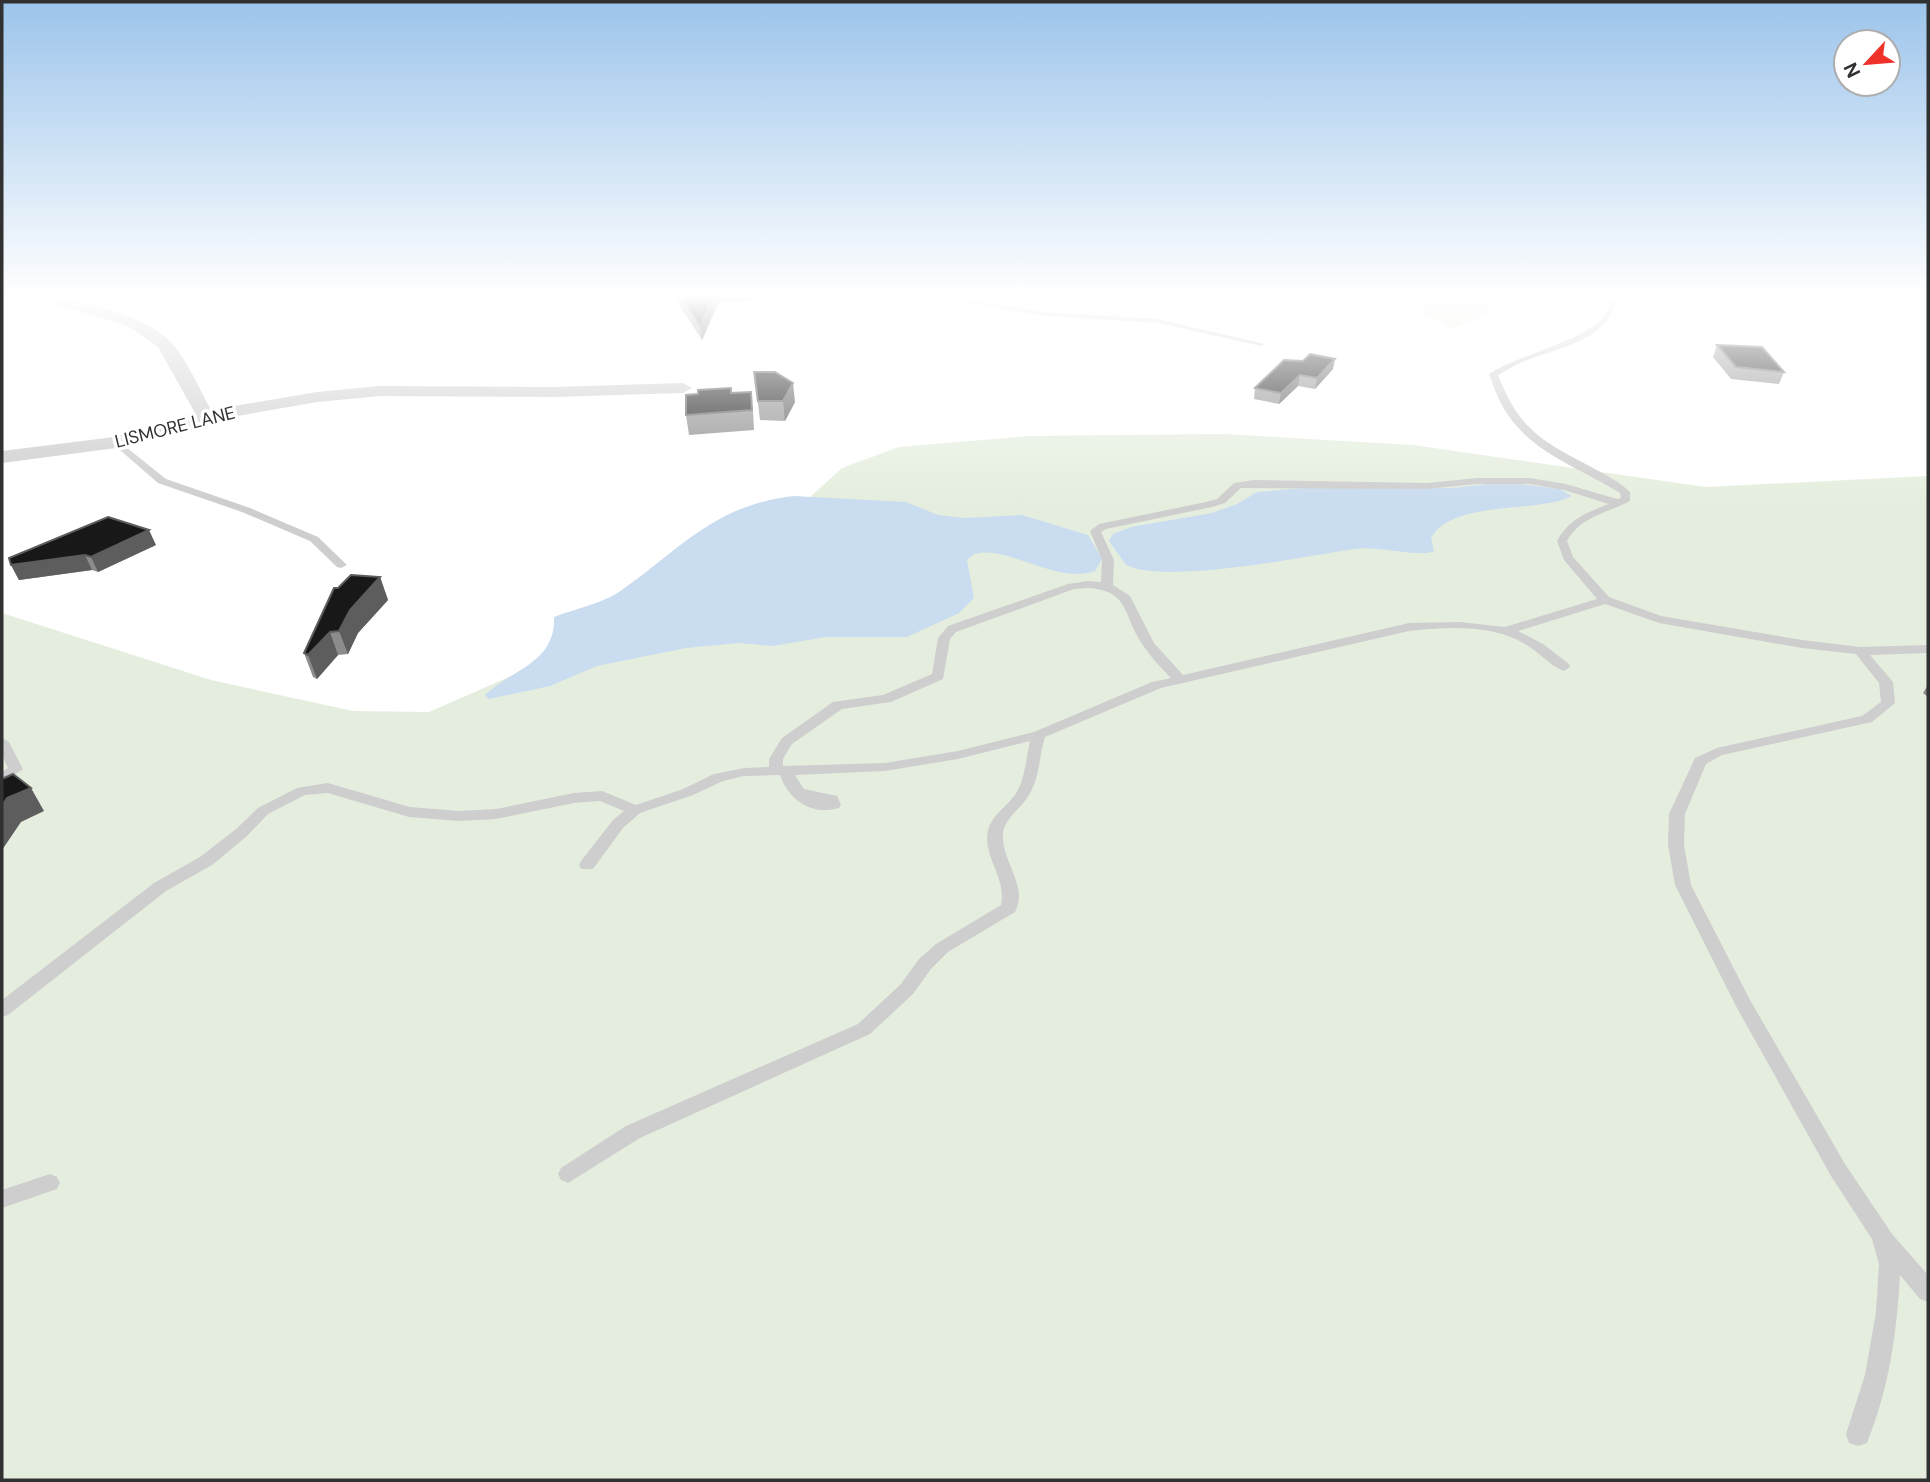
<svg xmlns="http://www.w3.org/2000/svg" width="1930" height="1482" font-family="'DM Sans',sans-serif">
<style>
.green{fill:#e5eede}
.water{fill:#cadcef}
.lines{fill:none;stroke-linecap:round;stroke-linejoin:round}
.service{fill:#cecece;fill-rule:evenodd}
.minor{fill:#cecece;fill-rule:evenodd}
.wall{fill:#8c8c8c}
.shaded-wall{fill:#5d5d5d}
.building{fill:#181818;stroke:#5d5d5d;stroke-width:2}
.labels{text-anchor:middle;stroke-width:7;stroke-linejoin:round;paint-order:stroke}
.far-street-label{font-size:18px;fill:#313131;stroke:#fff}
</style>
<rect width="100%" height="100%" fill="#fff"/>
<g class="green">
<path d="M1386 295H1565L1499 309 1453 329Z"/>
<path d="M1223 434 1413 445 1706 487 1928 476V1480H2V613L211 680 353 711 429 712 582 645 809 498 842 468 899 447 1029 436Z"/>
</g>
<g class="water">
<path d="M1505 482 1560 489 1572 496C1537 514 1453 499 1431 538L1434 551C1422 558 1374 545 1355 549 1305 556 1168 585 1126 565L1109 541 1113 534 1131 527 1212 513 1237 504 1257 492 1302 488H1452Z"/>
<path d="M794 496 906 502 938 515 964 518 1022 515 1088 535 1102 559 1095 571C1056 585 1007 544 974 554L967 560 974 598 959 613 907 637H826L772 646 739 643 686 648 597 666 550 686 489 699 485 695C512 669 556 663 554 617 574 609 601 604 619 592 681 549 713 505 794 496Z"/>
</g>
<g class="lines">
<g class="service">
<path d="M917 295H935L1046 312 1158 319 1265 344 1261 346 1158 323 1046 316Z"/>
<path d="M1609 295H1617C1613 340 1557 348 1522 362 1514 365 1506 371 1498 375 1520 431 1542 441 1593 468 1606 475 1620 482 1630 492V501C1607 513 1580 517 1567 541L1573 557 1609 597 1661 616 1802 640 1860 647 1928 645V653L1870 655 1893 682 1895 703 1872 722 1722 755 1706 764 1685 814 1684 845 1691 885 1750 1000 1845 1164 1892 1234 1928 1275V1302L1920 1299 1900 1275C1897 1332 1889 1389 1867 1443L1858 1446 1849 1443 1846 1434 1865 1375 1876 1312 1879 1264 1872 1239 1831 1176 1737 1008 1675 885 1668 845 1669 814 1695 758 1717 748 1862 716 1881 702 1879 683 1856 654 1802 648 1659 623 1605 604 1518 631 1543 644 1569 664 1570 667 1564 671C1550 666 1537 650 1523 643 1491 624 1445 627 1409 631L1161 688 1045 737C1039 756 1040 777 1029 795 1022 808 1004 818 1003 834 1001 861 1029 886 1015 912L948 952 931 969 913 994 870 1034 640 1138 568 1183 561 1180 558 1174 561 1168 626 1126 858 1024 901 984 919 959 936 944 1001 905C1007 878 982 856 988 830 992 815 1006 807 1015 795 1025 780 1026 759 1030 741L958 759 885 771 795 775 804 789 837 796 841 805 839 808C811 816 789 800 780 775L744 776 723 781 693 795 640 813 623 828 593 869H581L579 865 581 861 613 820 624 811 600 801 574 803 496 819 459 821 409 817 328 793 305 795 268 814 246 837 212 865 166 891 8 1015 2 1017V1000L154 883 200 857 236 829 258 808 297 788 328 783 410 807 459 811 496 809 574 793 602 791 636 805 683 789 714 774 744 768 769 767V759L782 738 833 702 883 695 932 674 938 638 948 626 1068 584 1088 581 1101 582 1102 560 1090 531 1099 524 1206 502 1217 499 1234 483 1254 480 1427 483 1477 478H1530L1566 484 1617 499 1621 498 1620 493C1585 471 1541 456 1514 423 1502 409 1495 391 1489 374 1518 354 1593 340 1607 311 1609 306 1609 300 1609 295ZM1477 484H1530L1564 490 1609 504C1586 513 1569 519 1557 541L1564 560 1597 599 1505 627 1460 622 1409 623 1183 675 1154 643 1130 596 1113 585 1114 560 1101 532 1106 529 1212 507 1225 503 1241 488 1427 489ZM1088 588C1127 590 1123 612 1139 639 1148 654 1159 666 1171 678L1152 682 1034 732 958 751 885 763 783 766V759L792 744 842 709 891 702 943 679 950 639 956 632 1074 589Z"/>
<path d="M116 439 166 479 250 508 318 537 347 565 341 568 337 567 310 541 242 512 158 483 113 444V440Z"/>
<path d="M2 738 9 742 23 769 2 783V772L8 768 2 755Z"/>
<path d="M50 1174 57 1177 60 1183 57 1189 2 1208V1190Z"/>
</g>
<path class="minor" d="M23 295C62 295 141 312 169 340 185 356 200 390 211 410L317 392 380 386 554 387 683 383 692 388 683 393 554 397 380 396 317 402 208 421 116 448 2 463V451L114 437 195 413 158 347 128 326Z"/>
</g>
<g class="wall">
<path d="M673 295H769V298L718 303 702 340Z"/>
<path d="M1717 345 1784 372 1779 384 1731 379 1713 357Z"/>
<path d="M1284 360 1333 369 1315 389 1298 386 1279 404 1254 399 1255 388Z"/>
<path d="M754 372 795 402 785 421 760 420Z"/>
<path d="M731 393 753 411 754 430 689 435 686 415Z"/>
<path d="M156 545 98 572 92 570 19 580 11 565Z"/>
<path d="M380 577 388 600 358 633 348 654 338 655 317 679 313 677 304 653 338 588Z"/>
<path d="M1928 685V697L1923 693Z"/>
</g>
<g class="shaded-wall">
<path d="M714 295H769V298L718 303 702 340 700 326Z"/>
<path d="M1335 359 1333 369 1315 389 1317 378Z"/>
<path d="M1300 375 1298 386 1279 404 1281 393Z"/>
<path d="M793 383 795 402 785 421 783 401Z"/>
<path d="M149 530 156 545 98 572 91 557Z"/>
<path d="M85 555 92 570 19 580 11 565Z"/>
<path d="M380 577 388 600 358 633 348 654 339 631 350 610Z"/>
<path d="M330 632 338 655 317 679 308 655Z"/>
<path d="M31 788 44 811 21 822 2 850V806L7 798Z"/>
</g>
<g class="building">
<path d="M680 295H714L700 326Z"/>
<path d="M1717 345 1762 347 1784 372 1736 367Z"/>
<path d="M1310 354 1335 359 1317 378 1300 375 1281 393 1255 388 1284 360 1303 361Z"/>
<path d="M754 372H775L793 383 783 401H758Z"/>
<path d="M731 388V393L751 392 752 410 686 415V395L698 394V390Z"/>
<path d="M108 517 149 530 91 557 85 555 11 565 9 558Z"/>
<path d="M351 575 380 577 350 610 339 631 330 632 308 655 304 653 334 588H338Z"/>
<path d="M13 774 31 788 7 798 2 806V779Z"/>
</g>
<linearGradient id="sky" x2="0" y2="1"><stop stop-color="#9cc4eb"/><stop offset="0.59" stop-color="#fff"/><stop offset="1" stop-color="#fff" stop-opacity="0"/></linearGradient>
<rect width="1930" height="502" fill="url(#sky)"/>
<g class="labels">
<g class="far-street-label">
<text transform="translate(175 427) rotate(-14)" y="6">LISMORE LANE</text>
</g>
</g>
<rect width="1930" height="1482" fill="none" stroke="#313131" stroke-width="7"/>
<g transform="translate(1867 63) rotate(244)"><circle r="33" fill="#ffffff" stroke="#adadad" stroke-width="2"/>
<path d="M0-5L12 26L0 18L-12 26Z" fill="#f0322b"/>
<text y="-10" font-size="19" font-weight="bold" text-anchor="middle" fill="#313131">N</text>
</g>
</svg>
